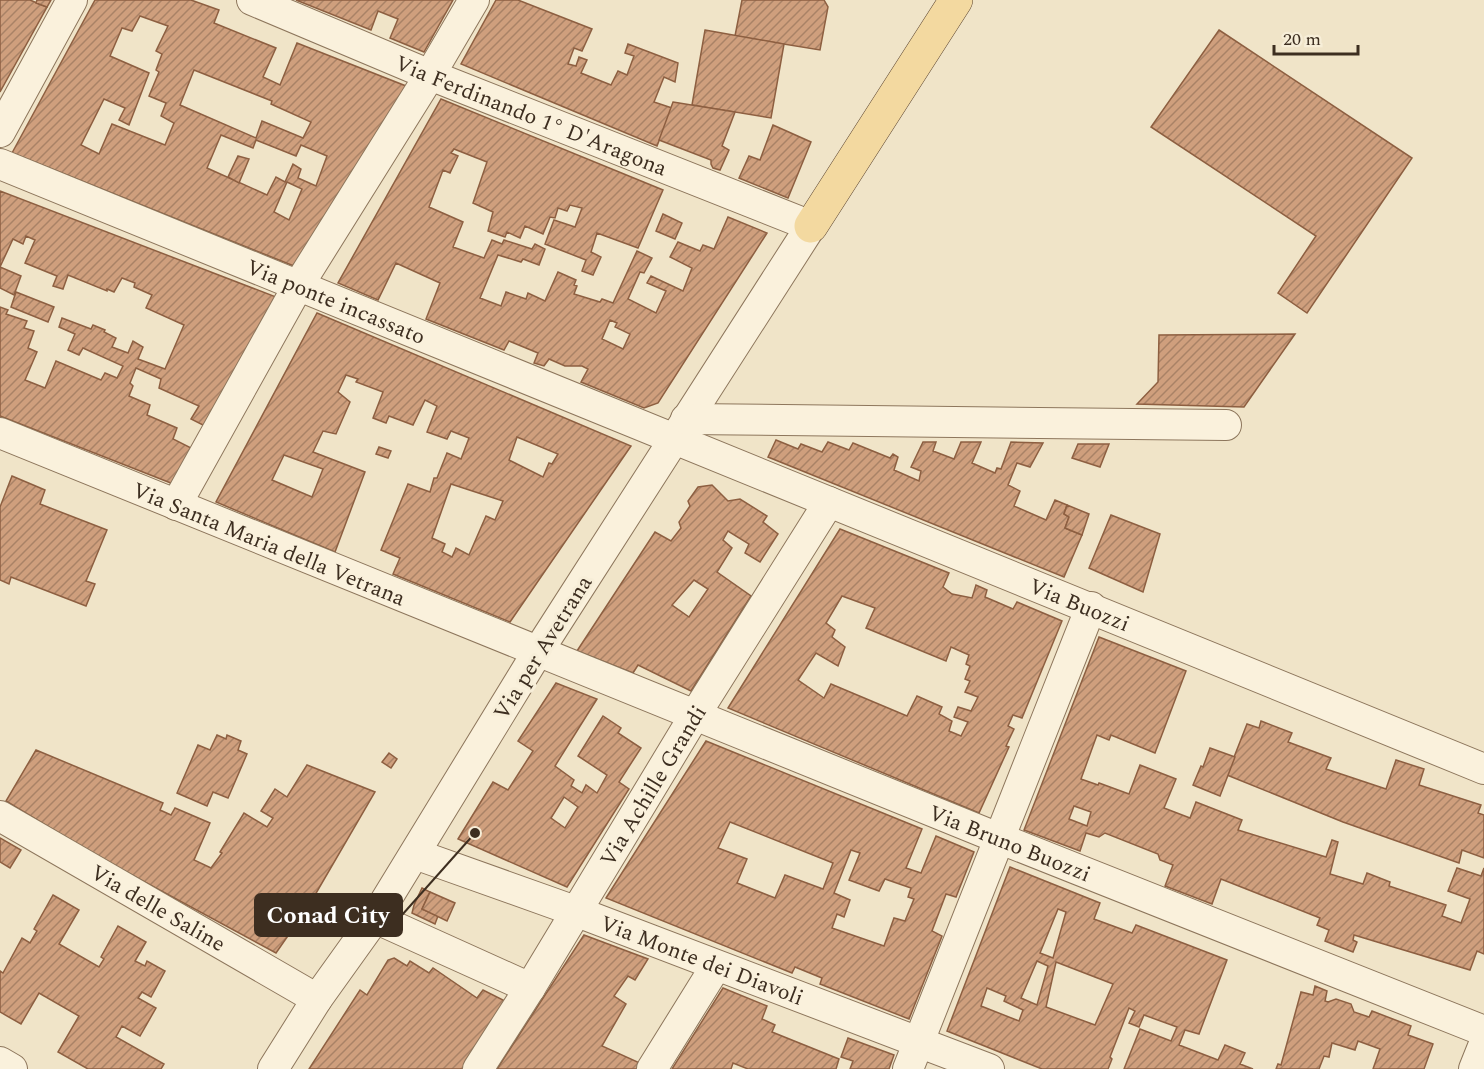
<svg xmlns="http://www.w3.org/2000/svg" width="1484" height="1069" font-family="Spectral,serif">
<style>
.building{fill:url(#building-hatch);stroke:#8d5f41;stroke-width:1.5;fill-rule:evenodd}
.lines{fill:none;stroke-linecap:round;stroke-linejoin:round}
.minor-casing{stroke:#8d765c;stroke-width:32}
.major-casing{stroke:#5b4430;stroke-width:34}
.minor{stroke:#faf1dc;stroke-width:30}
.major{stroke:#f3d9a0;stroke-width:33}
.labels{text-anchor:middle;stroke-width:6;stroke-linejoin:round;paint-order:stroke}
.street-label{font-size:22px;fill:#3d2e20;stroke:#f7eed8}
.leader{fill:none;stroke:#3d2e20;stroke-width:2}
.callout-dot{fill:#3d2e20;stroke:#f7eed8;stroke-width:2}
.callout{fill:#3d2e20;stroke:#3d2e20;stroke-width:2}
.callout-label{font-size:24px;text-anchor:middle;font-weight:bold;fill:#fff}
</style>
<defs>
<pattern id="building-hatch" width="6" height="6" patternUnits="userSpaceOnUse" patternTransform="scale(1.5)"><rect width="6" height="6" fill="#cf9f7d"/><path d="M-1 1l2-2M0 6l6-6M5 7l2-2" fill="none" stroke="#a98266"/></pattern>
</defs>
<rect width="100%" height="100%" fill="#f0e4c8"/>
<g class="building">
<path d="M0 0H30L47 7 0 92Z"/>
<path d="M37 0H51L47 7 36 3Z"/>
<path d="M95 0H191L219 10 214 23 276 48 263 77 280 85 297 43 406 86 304 270 12 153ZM140 16 168 26 156 51 162 54 156 70 159 72 149 96 166 103 161 116 174 123 165 145 112 124 99 154 81 145 104 99 125 108 119 120 129 125 149 73 110 56 122 28 132 31ZM194 70 272 101 271 104 311 122 303 138 262 121 256 138 180 105ZM221 135 253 148 256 140 296 156 301 145 327 156 316 186 298 178 301 169 293 164 285 182 276 177 267 195 207 168ZM287 182 302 189 289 220 274 212Z"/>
<path d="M296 0H453L424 52 390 38 398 19 378 11 371 30Z"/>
<path d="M496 0H518L592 29 582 51 574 48 568 64 576 66 579 57 587 60 581 73 611 85 618 71 627 75 634 56 625 53 628 44 678 63 675 82 664 77 654 102 672 108 657 146 461 64Z"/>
<path d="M742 0H824L828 7 820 50 735 36Z"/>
<path d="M705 30 784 44 771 118 692 105Z"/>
<path d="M1219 30 1412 158 1307 313 1278 293 1316 236 1151 127Z"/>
<path d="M441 99 663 190 638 248 597 233 591 252 601 257 593 275 582 271 586 260 545 244 554 220 575 227 582 208 570 205 567 211 558 208 555 218 550 217 543 234 525 226 520 238 507 232 505 237 488 231 493 212 473 203 487 162 454 149 451 153 458 156 450 173 443 170 429 207 463 222 453 247 484 258 492 240 502 244 504 240 532 249 535 244 545 249 539 265 523 259 521 262 498 255 480 298 501 306 506 292 526 299 528 293 545 301 558 272 576 280 574 285 577 286 574 294 600 302 602 299 613 303 637 251 652 258 644 273 640 272 628 299 656 313 666 291 647 283 651 276 683 291 692 268 670 257 678 242 700 251 703 245 714 249 728 217 767 233 658 403 644 408 581 382 588 369 582 366H565L549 359 544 366 534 363 538 353 509 341 504 350 426 319 440 283 396 263 378 300 338 283ZM610 320 617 323 615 327 630 334 623 349 602 339Z"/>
<path d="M673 102 735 112 722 146 729 150 720 170 713 168 711 164V160L659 140Z"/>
<path d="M773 125 811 142 788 198 739 178 749 156 760 160Z"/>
<path d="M238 156 249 159 239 183 228 177Z"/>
<path d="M0 191 289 302 205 426 191 419 199 406 159 388 161 379 136 368 130 383 133 386 129 396 150 405 147 415 177 428 173 439 201 453 181 487 0 416V307L8 310 6 314 27 321 24 328 34 331 28 348 37 352 25 380 45 388 56 361 101 380 105 373 117 378 123 366 83 348 79 355 68 350 75 334 59 327 62 318 91 329 93 325 105 330 104 332 116 338 112 347 128 353 133 341 143 347 138 359 165 369 184 325 146 308 152 295 134 287 135 283 122 278 114 292 107 289V291L68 275 63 289 53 286 57 276 25 263 35 240 26 236 23 244 13 239 0 267 21 276 14 295 0 288Z"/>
<path d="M663 214 682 223 675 239 656 231Z"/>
<path d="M16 292 54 307 48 322 11 307Z"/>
<path d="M317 313 631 446 510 622 393 574 400 558 381 550 408 484 430 492 434 478H437L447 453 461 459 469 438 451 431 447 439 427 432 437 406 425 400 413 425 389 416 386 423 373 418 383 392 356 382 358 379 346 375 338 392 350 402 336 434 323 431 313 452 365 472 335 552 216 502ZM517 437 558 454 552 464 549 463 543 477 509 460ZM284 455 323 469 312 497 272 480ZM451 484 503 501 495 520 486 516 469 555 456 548 452 557 442 552 445 544 432 538Z"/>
<path d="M1295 334 1244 407 1137 404 1158 382 1159 335Z"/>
<path d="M776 440 798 449 801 444 822 452 828 442 849 450 853 443 890 458 893 454 898 457 894 470 919 481 921 471 911 467 923 442H936L933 451 954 459 961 442H981L972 463 995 473 997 468 1001 469 1011 442 1043 443 1030 467 1017 463 1008 485 1020 491 1014 506 1046 520 1055 500 1067 505 1064 514 1069 517 1065 528 1082 535 1064 577 768 457Z"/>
<path d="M1078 444H1109L1100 467 1072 458Z"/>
<path d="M379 447 391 451 388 458 376 454Z"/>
<path d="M12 476 45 490 40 504 107 530 86 581 95 584 86 606 11 577 9 584 0 580V507Z"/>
<path d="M712 485 728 501 740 499 767 516 763 522 778 534 760 562 745 553 749 544 728 531 723 540 732 548 717 572 751 596 691 691 638 665 633 673 577 651 655 532 671 541 681 528 679 522 690 506 688 501 698 487ZM694 580 708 589 689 617 672 605Z"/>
<path d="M1067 505 1089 514 1082 535 1065 528 1069 517 1064 514Z"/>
<path d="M1111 515 1160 534 1143 592 1089 568Z"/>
<path d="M840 529 949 573 943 587 952 594 972 598 976 585 987 590 985 597 1013 609 1017 602 1062 621 1022 718 1013 715 1008 726 1014 729 1006 746 1009 747 979 813 728 708ZM842 596 875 608 866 628 946 661 951 647 969 655 966 664 970 666 965 679 970 681 965 692 978 697 971 711 958 707 954 717 968 722 961 736 949 731 952 721 939 714 942 707 917 696 907 716 831 684 824 698 798 680 816 653 838 666 845 647 832 637 835 630 826 623Z"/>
<path d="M1099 637 1186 671 1155 753 1111 735 1109 740 1097 735 1081 779 1098 785 1099 783 1129 794 1140 765 1176 779 1164 808 1190 818 1196 802 1242 820 1238 830 1326 857 1332 840 1338 842 1330 874 1363 884 1367 873 1390 882 1389 886 1446 905 1442 916 1461 923 1470 899 1448 891 1457 868 1481 876 1484 868V954L1477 951 1470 970 1354 935 1353 940 1357 942 1353 952 1325 941 1329 930 1317 925 1320 918 1221 879 1212 904 1165 886 1173 865 1160 860 1158 854 1105 833 1099 837 1086 833 1080 851 1024 830ZM1074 806 1091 812 1087 826 1069 819Z"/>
<path d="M556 683 597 699 555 766 574 780 571 786 582 793 586 785 597 793 607 775 578 756 603 716 621 728 618 733 641 748 619 782 629 789 567 887 458 839 493 782 508 790 533 751 518 741ZM564 797 578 807 565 828 551 818Z"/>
<path d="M1261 721 1292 733 1288 742 1331 758 1326 769 1386 789 1396 760 1424 769 1419 785 1481 805 1478 813 1484 815V858L1462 850 1459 863 1343 822 1227 775 1247 724 1259 728Z"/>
<path d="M217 735 226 739 227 735 241 741 238 750 247 754 228 798 213 792 207 806 177 793 198 745 210 750Z"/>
<path d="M706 741 922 829 906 868 921 873 936 836 974 852 956 897 946 894 932 931 942 936 909 1019 820 984 822 978 795 967 792 973 606 898ZM730 822 833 863 823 889 785 875 775 898 737 883 747 859 718 848ZM851 850 860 853 849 880 879 891 885 879 911 888 908 897 914 899 905 921 894 918 884 946 832 928 837 914 844 917 850 900 834 893Z"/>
<path d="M1210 748 1235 757 1220 796 1193 785 1201 766 1203 767Z"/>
<path d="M36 750 163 803 160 810 171 815 175 808 210 823 194 860 211 868 222 853 220 852 244 813 267 827 273 818 261 811 275 789 287 797 307 765 375 792 308 907 276 953 93 854 6 801Z"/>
<path d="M389 753 397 759 391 768 382 762Z"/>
<path d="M0 838 21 850 10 868 0 862Z"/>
<path d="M1010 867 1100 903 1094 919 1132 933 1136 925 1227 960 1199 1034 1185 1030 1179 1045 1218 1060 1225 1045 1245 1053 1240 1064 1253 1069H1124L1140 1029 1171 1041 1177 1027 1144 1015 1139 1027 1129 1023 1135 1011 1129 1008 1110 1057 1112 1059 1108 1069H1042L947 1031ZM1058 909 1066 912 1053 958 1040 953ZM1037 961 1048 966 1037 1005 1021 998ZM1056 962 1113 984 1095 1025 1046 1007ZM987 988 1006 996 1004 1001 1023 1010 1019 1021 981 1006Z"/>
<path d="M422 888 430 892 422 909 438 916 435 924 412 913 414 905Z"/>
<path d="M430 892 455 903 447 921 422 909Z"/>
<path d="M53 895 79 910 59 944 99 967 104 959 101 957 118 926 146 942 135 961 145 966 147 961 165 971 151 997 142 992 138 998 156 1008 140 1036 122 1026 116 1037 164 1064 161 1069H88L58 1052 79 1016 39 993 21 1024 0 1012V971L3 973 22 938 30 943 37 931 34 929Z"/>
<path d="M584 935 648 959 635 980 628 976 614 996 626 1004 602 1046 642 1064 639 1069H497Z"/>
<path d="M394 958 407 966 410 961 429 973 433 968 477 998 483 990 507 1002 464 1069H309L360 990 367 995 388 960Z"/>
<path d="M1315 986 1327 991 1325 1001 1328 1002 1336 999 1351 1004 1354 1012 1369 1017 1372 1011 1411 1026 1408 1035 1433 1044 1424 1069H1373L1380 1049 1358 1041 1355 1050 1332 1043 1329 1057 1324 1056 1319 1069H1276L1278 1064 1281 1065 1301 992 1313 995Z"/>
<path d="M723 988 767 1006 762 1019 775 1025 772 1032 839 1059 836 1069H748L733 1063 731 1069H672Z"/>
<path d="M848 1038 894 1055 889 1069H850L853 1061 841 1057Z"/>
</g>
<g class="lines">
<defs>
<g id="minor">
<path id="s1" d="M252 0 430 75 811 226 537 653 375 918 317 999 273 1069"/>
<path d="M0 132 72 0"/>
<path id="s2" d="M0 164 1484 769"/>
<path d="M686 419 1226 425"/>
<path id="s3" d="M0 433C493 636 988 835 1484 1031"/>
<path d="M176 505 298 286 430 75 474 0"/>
<path id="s4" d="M0 816 317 999"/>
<path id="s5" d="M415 854 575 911 989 1069"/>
<path d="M375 918 530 988"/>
<path d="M0 1062 12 1069"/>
<path id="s6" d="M478 1069 530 988 695 715 829 502"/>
<path d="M652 1069 716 966"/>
<path d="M908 1069 1091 607"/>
<path d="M1474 1069 1484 1044"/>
</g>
<path id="major" d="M811 226 956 0"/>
</defs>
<use href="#minor" class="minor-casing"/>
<use href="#major" class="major-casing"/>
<use href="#minor" class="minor"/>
<use href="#major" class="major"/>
</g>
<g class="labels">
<g class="street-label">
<text dy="8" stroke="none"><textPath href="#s1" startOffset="302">Via Ferdinando 1° D'Aragona</textPath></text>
<text dy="8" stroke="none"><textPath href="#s2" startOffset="363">Via ponte incassato</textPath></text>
<text dy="8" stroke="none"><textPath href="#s3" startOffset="291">Via Santa Maria della Vetrana</textPath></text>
<text dy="8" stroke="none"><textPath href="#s2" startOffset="1166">Via Buozzi</textPath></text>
<text transform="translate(542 647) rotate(-58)" y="8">Via per Avetrana</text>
<text dy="8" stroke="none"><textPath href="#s6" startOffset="333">Via Achille Grandi</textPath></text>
<text dy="8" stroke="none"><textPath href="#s3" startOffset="1090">Via Bruno Buozzi</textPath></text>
<text dy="8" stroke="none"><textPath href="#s4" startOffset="183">Via delle Saline</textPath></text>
<text dy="8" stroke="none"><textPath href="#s5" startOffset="306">Via Monte dei Diavoli</textPath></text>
</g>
</g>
<path class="leader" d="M475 833L402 915"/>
<circle class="callout-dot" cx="475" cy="833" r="6"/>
<rect class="callout" x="255" y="894" width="147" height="42" rx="6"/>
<g class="callout-label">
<text x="328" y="923">Conad City</text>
</g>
<path d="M1274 45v9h84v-9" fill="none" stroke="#3d2e20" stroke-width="3"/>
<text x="1283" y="45" font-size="18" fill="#3d2e20" stroke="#f7eed8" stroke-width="4.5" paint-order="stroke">20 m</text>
</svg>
